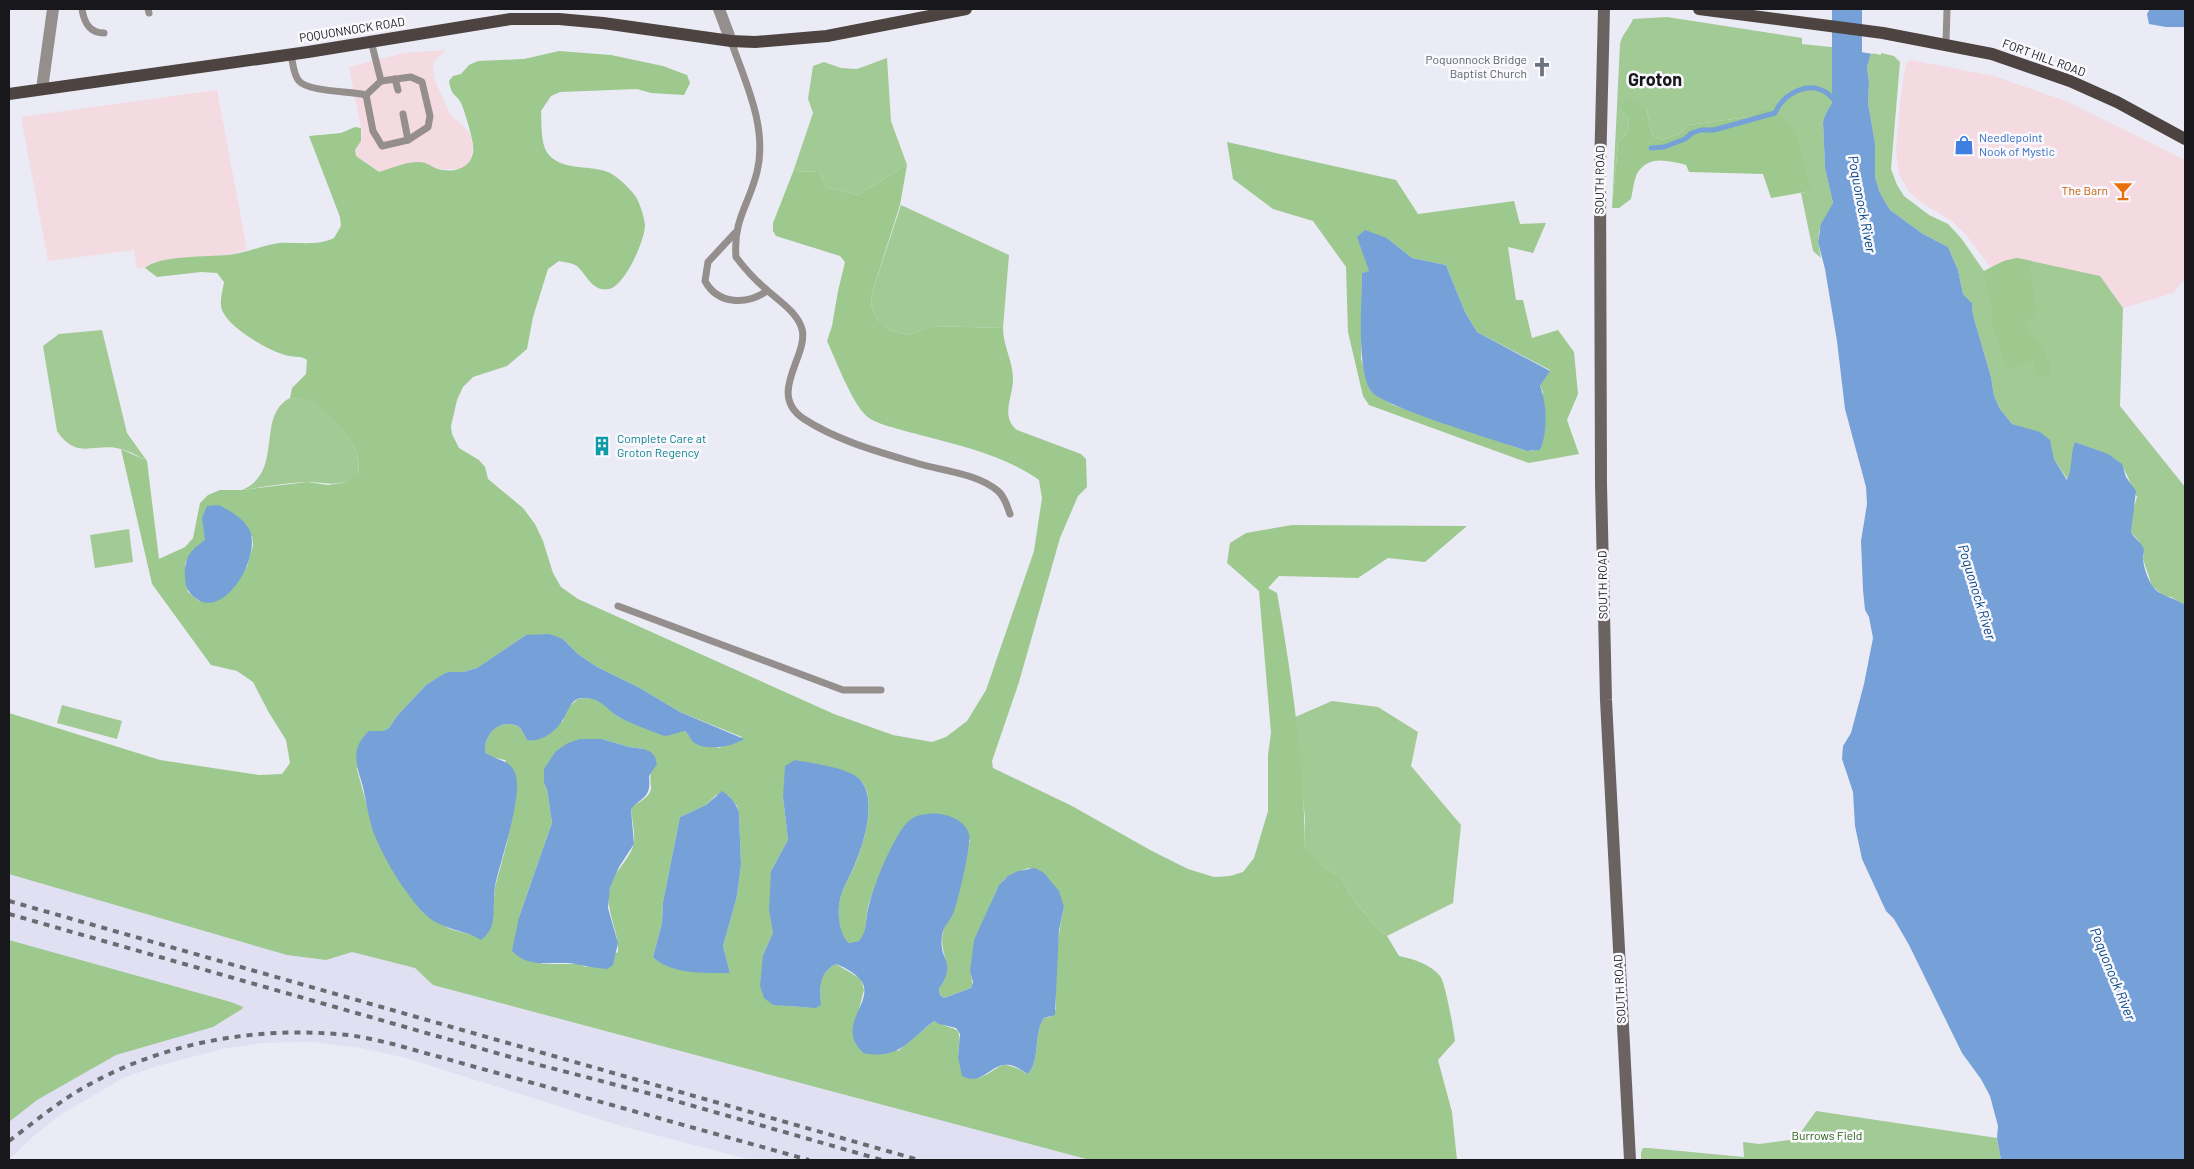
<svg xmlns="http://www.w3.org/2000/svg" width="2194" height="1169" font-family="Barlow,sans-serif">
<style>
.commercial{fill:#f4dae1}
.built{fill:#e1e0f3}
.green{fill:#a2ca95}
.forest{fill:#9dc98f;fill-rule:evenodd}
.water{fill:#76a1d8}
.pier{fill:#ebebf6}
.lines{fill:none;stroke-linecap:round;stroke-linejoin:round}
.stream{stroke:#76a1d8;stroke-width:5}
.river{stroke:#76a1d8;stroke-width:30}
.service{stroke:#948f8d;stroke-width:7}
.minor{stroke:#948f8d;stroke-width:12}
.tertiary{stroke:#948f8d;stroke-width:12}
.secondary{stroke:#6b6361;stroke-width:12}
.primary{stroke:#4d4442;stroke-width:12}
.rail{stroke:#6a6a71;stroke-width:4;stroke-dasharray:6 6;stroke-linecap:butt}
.labels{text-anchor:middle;stroke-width:5;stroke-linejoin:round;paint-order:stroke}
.street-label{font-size:12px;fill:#18181c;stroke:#f9f9fd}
.worship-label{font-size:12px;fill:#5b616d;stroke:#f9f9fd;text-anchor:end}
.shop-label{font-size:12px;fill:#366cbe;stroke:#f9f9fd;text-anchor:start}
.food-label{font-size:12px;fill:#c56008;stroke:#f9f9fd;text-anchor:end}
.culture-label{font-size:12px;fill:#0d838f;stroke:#f9f9fd;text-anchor:start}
.park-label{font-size:12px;fill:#2e6416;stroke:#f9f9fd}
.water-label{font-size:14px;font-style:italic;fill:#084687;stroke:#f9f9fd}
.district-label{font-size:18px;font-weight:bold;fill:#18181c;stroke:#f9f9fd}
</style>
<rect width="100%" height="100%" fill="#ebebf6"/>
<g class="commercial">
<path d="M446 50 435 60 433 70 435 81 450 114 469 132 473 145 471 159 468 165 461 169H438L421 162 406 164 379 172 356 156 355 150 361 141 362 133 349 67 404 53Z"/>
<path d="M1911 60 1994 76 2066 101 2185 160V279L2173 293 2123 308 2100 276 1990 267 1967 236 1952 221 1922 203 1909 192 1899 174 1896 150 1900 103 1905 67 1907 62Z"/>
<path d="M217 90 247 250 229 255 189 257 150 263 145 268H137L134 250 48 261 21 117Z"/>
</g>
<path class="built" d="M9 862 415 968 1099 1160H751L621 1126 406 1058 360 1048 311 1042 262 1043 222 1049 154 1067 123 1078 60 1115 35 1135 9 1160Z"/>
<g class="green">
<path d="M1667 17 1802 38V44L1831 47C1840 65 1842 78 1835 97 1831 106 1825 112 1823 122L1825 168 1833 203 1819 232 1818 242 1821 258 1813 251 1801 193 1810 191 1767 108 1748 117 1689 125 1679 134 1662 140 1652 135 1646 108 1619 107 1629 119 1628 132 1618 143 1612 208 1620 44C1622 34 1629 29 1633 19Z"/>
<path d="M1871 53 1881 55V53L1894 56 1900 62 1891 169 1897 185 1904 196 1929 215 1948 224 1961 238 1984 271 2004 261 2017 258 2100 276 2123 308 2120 406 2185 487V605L2171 597 2164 596 2152 586 2143 559 2144 552 2139 541 2131 532 2132 513 2137 497 2125 471 2119 462 2101 452 2075 442 2072 470 2068 480 2054 459 2051 446 2021 427 2012 424 2000 409 1994 396 1991 377 1973 315 1972 303 1963 294 1958 270 1948 247 1923 234 1890 210 1880 193 1875 177V143L1868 103 1869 82 1867 67Z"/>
<path d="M887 58 891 121 907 165 858 195 826 187 819 171 793 172 813 113 808 99 813 66 824 62 841 68 857 69Z"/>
<path d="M901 205 1009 255 1003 328 932 326 907 335 888 329 875 317 871 304 872 293Z"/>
<path d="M102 330 127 433 147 461C139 457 130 451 121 449 94 442 77 461 57 431L43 346 59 334Z"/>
<path d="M290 398 314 399C332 421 364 442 358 474 338 489 328 482 305 482 284 483 263 487 242 490 285 472 255 416 290 398Z"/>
<path d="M129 529 133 562 95 568 90 535Z"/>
<path d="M1332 701 1378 707 1418 732 1411 766 1461 825 1453 903 1387 936 1374 925 1349 893 1342 878 1323 866 1305 850V819L1295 717Z"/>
<path d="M62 705 122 721 117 739 57 723Z"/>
<path d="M1816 1111 1997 1138 2001 1160H1641V1152L1643 1148H1649L1744 1157 1743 1142 1759 1144 1796 1139Z"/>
</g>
<g class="forest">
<path d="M559 51 611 55 663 66 687 75 690 83 684 95 651 93 637 89 560 92 551 96 541 111C542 124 540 145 549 155 565 172 591 164 610 173 618 177 628 187 633 193 639 199 644 216 645 225 645 240 625 286 609 289 592 292 587 275 577 266 572 263 564 262 559 261L548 269 533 317 527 349 507 366 473 377 463 387 457 400 451 426 452 434 459 448 479 460 485 467 488 479 523 508 535 524 543 541 553 573 561 587 578 599 834 714 893 735 932 742 946 737 967 721 986 690 1034 551 1042 498 1039 480C1007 457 963 446 924 436 911 432 881 426 869 418 853 407 836 360 827 341L832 326 838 291 845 262 840 256 776 236 773 231V223L793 172 819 171 826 187 858 195 907 165 900 205 872 293 871 304 875 317 888 329 907 335 932 326 1003 328C1003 346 1013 361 1013 379 1013 398 1000 416 1017 430L1081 454 1086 459 1087 487 1078 496 1060 538 1019 682 992 761 993 768 1072 806 1152 851 1188 869 1214 877 1230 876 1243 872 1254 858 1268 811V755L1271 733 1259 591 1227 563 1230 543 1246 533 1292 525 1467 526 1425 562 1388 558 1358 578 1279 576 1268 588 1277 593C1292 677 1304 764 1305 849L1323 866 1342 878 1349 893 1374 925 1387 936 1399 956C1414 959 1430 964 1440 976 1445 981 1454 1031 1455 1041L1438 1060 1452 1112 1457 1160H1090L433 985 415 968 352 952 326 960 287 955 9 874V713L160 760 259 775 282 774 290 763 286 740 268 711 253 682 237 671 211 665 152 584 121 449 147 461 159 559 185 547 193 538 200 503 208 495 220 490H242L307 482 328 485 342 483 358 474C364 442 332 421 314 400L290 398 292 388 306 374 307 360C301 355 292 358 285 355 267 350 228 327 222 310 219 302 223 290 224 282L217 273 201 272 157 277 145 268C159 255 208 257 228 255 244 254 262 245 280 243 298 242 318 246 334 238L341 226 340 217 309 136 341 133 355 127 361 128V141L355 150 356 156 379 172C392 168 407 161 420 162 426 162 432 167 438 169 457 174 476 166 473 144 472 136 464 109 461 103 455 92 452 98 449 81L453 76 461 74 469 65 478 61 524 59ZM252 536 253 545 247 567 199 601 188 592 185 563C202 532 221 539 252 536ZM526 635 563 639 578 654 597 667 640 688 680 712 742 737 719 748 693 741 685 731H653L618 717 598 699 585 698 578 699 567 708 563 721 527 740C524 735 521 726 515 725 497 720 484 736 485 752L491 757 505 760 516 792 507 843 495 887 492 923 476 936 450 929 432 919 373 829 357 769 369 731H383L389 728 397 716 426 685 448 672H463L477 668ZM602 739 629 747 644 749 652 769C649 777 651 781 651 789 650 797 637 803 631 808 632 819 635 833 634 843 631 858 614 871 610 887 604 911 619 929 618 952L586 967 579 964H542L519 917 552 823 547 789 544 783V769ZM812 763C827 768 845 768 858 778 879 794 864 842 856 862 852 874 842 887 840 900 837 912 838 935 849 943L860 941C868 930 865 916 869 903 878 876 890 849 906 824L970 840 952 915C927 949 960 958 939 989L940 995 944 998 971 988C974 981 970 976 971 969 974 953 992 892 1002 882 1009 874 1019 871 1029 868L1064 907C1056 941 1055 975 1056 1009L1050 1017 1044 1018C1033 1034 1041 1059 1028 1074 997 1057 1005 1067 979 1078L958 1057C961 1022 961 1034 934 1021L898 1051 858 1013 864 990 861 979 836 964C818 973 820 987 821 1005 806 1010 789 1005 773 1005L763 955 773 933 771 871 788 840 783 797ZM716 795H728L737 806 739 813 741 865 737 896 723 946 730 973 653 957 662 923 663 902 680 817 706 805Z"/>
<path d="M1629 99 1646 108 1652 135 1662 140 1679 134 1689 125 1748 117 1766 108 1785 118 1796 134 1811 191 1771 198 1763 174 1689 172 1686 165C1669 161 1650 155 1638 172 1634 178 1633 191 1631 199L1619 208H1612L1618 143 1628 132 1629 119 1619 107Z"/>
<path d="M1227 142 1396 180 1418 214 1514 201 1520 224 1546 223 1533 253 1508 247 1516 300H1523L1532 338 1558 330 1574 352 1578 394 1567 420 1579 454 1529 463 1369 405 1363 396 1348 332 1346 267 1313 221 1273 209 1233 179ZM1387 238 1412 258 1446 265 1465 312 1477 332 1550 370 1540 386 1543 392 1534 451H1527L1393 405 1371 391 1361 359 1362 273 1370 271Z"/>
<path d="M2017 258 2032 261 2030 268 2036 313 2025 324 2042 347 2051 367 2049 377 2032 375 2035 367 2032 360 2009 370C2000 355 1998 337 1990 321L1993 314 1984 271 2004 261Z"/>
<path d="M9 940 231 1002 243 1007 242 1009 213 1027 116 1055 37 1100 9 1122Z"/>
</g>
<g class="water">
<path d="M2150 9H2185V27H2166L2149 24 2147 14Z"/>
<path d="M1831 47 1871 53 1867 67 1869 82 1868 103 1875 143V177L1880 193 1890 210 1923 234 1948 247 1958 270 1963 294 1972 303 1973 315 1991 377 1994 396 2000 409 2012 424 2040 432 2050 440 2054 459 2067 480C2073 468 2070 454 2075 442L2108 454 2122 464 2126 477 2136 491 2131 532C2134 538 2140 541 2143 547 2145 552 2143 554 2143 559 2144 569 2149 584 2157 591 2163 596 2177 599 2185 605V1160H2001L1997 1138 1998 1126 1990 1096 1981 1079 1962 1053 1909 945 1894 919 1886 911 1862 859 1855 826 1853 792 1842 759 1843 746 1851 733 1864 684 1873 638 1869 617 1865 610 1863 590 1861 541 1867 504 1866 487 1845 409 1837 341 1825 269 1818 242 1821 224 1833 203 1825 168 1823 122C1825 112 1831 106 1835 97 1842 78 1840 65 1831 47Z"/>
<path d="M1365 230 1387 238 1412 258 1446 265 1465 312 1477 332 1550 371 1540 386C1547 403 1548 433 1540 450L1527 451C1502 442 1382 407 1371 391 1356 369 1362 300 1362 273L1369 271 1357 237Z"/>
<path d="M219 505C230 511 243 518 249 529 263 554 224 623 194 597 188 592 185 586 185 577 184 557 190 551 205 540L202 518 207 506Z"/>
<path d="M549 634 563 639 578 654 597 667 640 688 680 712 744 739C732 747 704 752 692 741 690 738 688 734 685 731 679 732 672 735 666 736 662 736 621 719 617 716 605 707 600 698 584 698 569 698 569 712 562 721 555 732 540 743 527 740 524 735 521 726 515 725 497 720 484 736 485 752 495 761 510 759 515 773 524 795 500 861 495 886 493 899 495 912 492 925 490 931 486 936 481 940 467 930 441 930 426 915 406 896 381 855 372 828 368 815 366 801 363 787 357 766 349 749 369 731H383L389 728 397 716 426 685 442 675 448 672H463L477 668 526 635Z"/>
<path d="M580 739H602L629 747 644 749 651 752 655 757 657 764 649 776C651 797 645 795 631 809L634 844 619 867 610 887 608 908 618 943 613 965 607 969C598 968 589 967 580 965 557 959 531 971 512 951L519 917 552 823 547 789 544 783V769L556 751 568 743Z"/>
<path d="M795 760C811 763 841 767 854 775 881 790 864 843 855 864 851 875 842 888 840 900 837 912 839 935 849 943L859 941C868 931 865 917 869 905 873 887 895 831 910 820 926 808 963 813 969 834 972 843 957 907 952 916 948 923 943 928 942 936 938 961 958 960 939 989L940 995 944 998 971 988 973 982 970 971 974 940 999 885 1008 876 1018 871 1035 868 1044 873 1059 891 1064 907 1059 930 1055 1015 1044 1018C1033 1034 1041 1059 1028 1074 1022 1071 1016 1066 1010 1065 990 1062 984 1087 962 1076L958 1057 960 1034 956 1028 939 1024 934 1021C908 1041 899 1060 863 1053 859 1048 854 1043 853 1036 848 1013 881 992 853 973 847 969 842 966 836 964 818 973 820 988 821 1005L816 1008 773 1005 764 998 760 986 763 955 773 933 769 909 771 871 788 840 783 797 785 766Z"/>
<path d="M722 791C730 796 737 804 739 813L741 865 737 896 723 946 730 973C706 973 672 975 653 957L662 923 663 902 680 817 706 805Z"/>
</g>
<path class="pier" d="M1831 45 1871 51 1873 54 1831 47Z"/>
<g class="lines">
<path class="stream" d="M1651 148 1664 147 1685 139 1692 133 1701 130H1714L1775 113C1783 94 1808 80 1827 93 1831 96 1835 101 1838 105"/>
<path class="river" d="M1847 9V91"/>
<g class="service">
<path d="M82 9C84 22 89 33 104 33"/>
<path d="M148 9 149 13"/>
<path d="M371 41 381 81"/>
<path d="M731 41C745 82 768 127 757 172 749 205 733 219 736 257 745 269 755 280 767 290 779 301 797 312 802 329 809 356 766 394 804 419 838 441 879 452 916 463 942 471 977 473 998 491 1005 497 1007 506 1010 514"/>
<path d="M1946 43 1947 9"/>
<path d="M291 54C293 63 293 74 299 81 309 92 349 91 366 95"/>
<path d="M411 77 422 82 430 116 428 127 408 140 382 146 373 131 366 95 381 81Z"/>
<path d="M395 79 398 90"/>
<path d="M403 114 408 140"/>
<path d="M735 233 708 262 705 281C718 305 747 305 767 291"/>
<path d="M618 606 843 690H881"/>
</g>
<path class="minor" d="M42 89 53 9"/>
<path class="tertiary" d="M719 9 731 41"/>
<path class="secondary" d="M1604 9 1600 171 1601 484 1606 700 1630 1160"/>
<g class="primary">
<path d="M1699 9 1883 33 1992 54 2070 81 2117 102 2185 139"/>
<path d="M9 94 308 52 511 19H559L603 23 731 41 755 42 827 36 966 9"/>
</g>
<g class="rail">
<path d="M9 901 919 1160"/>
<path d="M9 914 528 1062 655 1095 882 1160"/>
<path d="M9 1141C33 1123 57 1103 83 1088 159 1044 250 1027 337 1034 356 1035 375 1040 393 1044L809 1160"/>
</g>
</g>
<defs>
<symbol id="church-bare" viewBox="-9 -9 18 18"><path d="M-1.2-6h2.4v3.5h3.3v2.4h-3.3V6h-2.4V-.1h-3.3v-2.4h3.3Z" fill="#6b7280" stroke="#f9f9fd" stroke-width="2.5" paint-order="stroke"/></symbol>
<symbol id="shop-bare" viewBox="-9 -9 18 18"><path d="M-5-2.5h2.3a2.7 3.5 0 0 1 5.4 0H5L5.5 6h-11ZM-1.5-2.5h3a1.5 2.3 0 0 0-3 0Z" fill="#3f7fe0" stroke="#f9f9fd" stroke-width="2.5" paint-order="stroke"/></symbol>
<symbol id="bar-bare" viewBox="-9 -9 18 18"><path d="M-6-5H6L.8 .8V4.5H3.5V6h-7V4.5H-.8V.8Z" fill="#e8710a" stroke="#f9f9fd" stroke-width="2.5" paint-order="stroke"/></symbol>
<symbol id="building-bare" viewBox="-9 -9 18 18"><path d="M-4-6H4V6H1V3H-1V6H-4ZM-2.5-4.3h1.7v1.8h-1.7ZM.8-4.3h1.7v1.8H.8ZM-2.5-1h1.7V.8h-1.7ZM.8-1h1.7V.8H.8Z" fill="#0f9aa8" stroke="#f9f9fd" stroke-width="2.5" paint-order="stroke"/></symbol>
</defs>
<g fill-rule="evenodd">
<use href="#church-bare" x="1528" y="53" width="28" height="28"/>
<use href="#shop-bare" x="1950" y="131" width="28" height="28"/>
<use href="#bar-bare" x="2109" y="177" width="28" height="28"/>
<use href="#building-bare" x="588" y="432" width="28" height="28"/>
</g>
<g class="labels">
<g class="street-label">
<text transform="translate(352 30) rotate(-9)" y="4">POQUONNOCK ROAD</text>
<text transform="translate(2044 58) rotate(20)" y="4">FORT HILL ROAD</text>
<text transform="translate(1600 180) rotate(-89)" y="4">SOUTH ROAD</text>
<text transform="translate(1603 585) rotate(-91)" y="4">SOUTH ROAD</text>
<text transform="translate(1620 989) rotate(-93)" y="4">SOUTH ROAD</text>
</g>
<g class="worship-label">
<text x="1527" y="64">Poquonnock Bridge<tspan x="1527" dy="14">Baptist Church</tspan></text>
</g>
<g class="shop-label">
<text x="1979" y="142">Needlepoint<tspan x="1979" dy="14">Nook of Mystic</tspan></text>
</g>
<g class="food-label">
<text x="2108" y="195">The Barn</text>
</g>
<g class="culture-label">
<text x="617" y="443">Complete Care at<tspan x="617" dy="14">Groton Regency</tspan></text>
</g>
<g class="park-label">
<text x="1827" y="1140">Burrows Field</text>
</g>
<g class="water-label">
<text transform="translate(1862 204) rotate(79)" y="5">Poquonock River</text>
<text transform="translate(1977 592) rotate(73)" y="5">Poquonock River</text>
<text transform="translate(2113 974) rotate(68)" y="5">Poquonock River</text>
</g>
<g class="district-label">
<text x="1655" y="86">Groton</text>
</g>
</g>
<rect width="2194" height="1169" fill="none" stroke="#18181c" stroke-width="20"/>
</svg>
